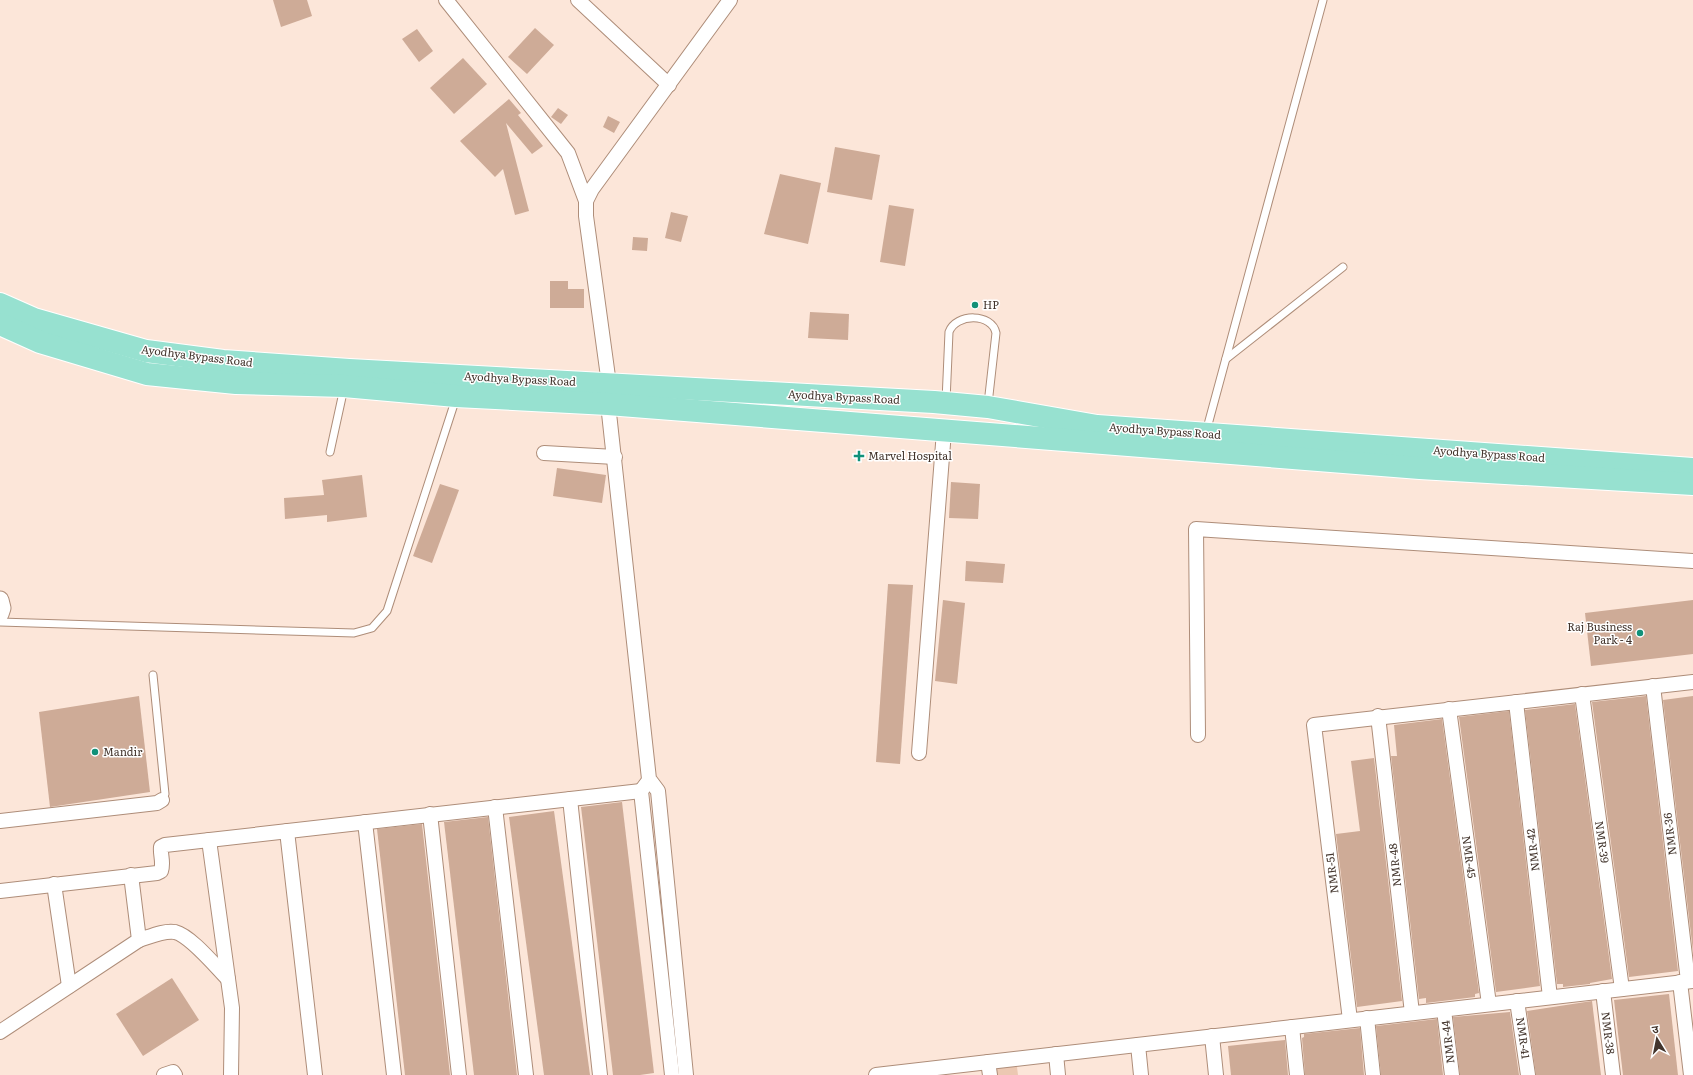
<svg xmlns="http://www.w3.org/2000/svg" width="1693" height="1075" font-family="Literata,'Noto Sans Devanagari',serif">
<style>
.green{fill:#ecc8b2}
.building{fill:#ceab97}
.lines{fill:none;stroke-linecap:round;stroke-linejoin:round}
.service-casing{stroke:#ae8d79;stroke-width:9}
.minor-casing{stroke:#ae8d79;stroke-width:16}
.tertiary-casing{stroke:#ae8d79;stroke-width:19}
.primary-casing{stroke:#fff;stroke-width:24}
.service{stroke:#fff;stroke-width:7}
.minor{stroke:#fff;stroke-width:14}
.tertiary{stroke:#fff;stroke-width:17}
.primary{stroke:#97e1d0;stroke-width:22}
.poi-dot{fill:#109179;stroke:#fff;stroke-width:1.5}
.labels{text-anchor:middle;stroke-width:3;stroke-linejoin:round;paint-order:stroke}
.poi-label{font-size:11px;fill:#42342c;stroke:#fff;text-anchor:start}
.street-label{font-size:11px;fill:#42342c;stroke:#fff}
</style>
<rect width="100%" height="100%" fill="#fce6d9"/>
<path class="green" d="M1016 1059 1018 1075H989L988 1062Z"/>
<g class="building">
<path d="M273 0H307L312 16 281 27Z"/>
<path d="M535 28 554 45 527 74 508 57Z"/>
<path d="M417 29 433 51 419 62 402 39Z"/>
<path d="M463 58 487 84 454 114 430 88Z"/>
<path d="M509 99 521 113 518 115 543 146 532 154 506 123 529 211 515 215 503 169 495 177 460 141Z"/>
<path d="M558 108 568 115 561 124 551 117Z"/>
<path d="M608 116 620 122 614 133 603 127Z"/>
<path d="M835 147 880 155 872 200 827 192Z"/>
<path d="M780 174 821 183 808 244 764 234Z"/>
<path d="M889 205 914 209 905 266 880 262Z"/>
<path d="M671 212 688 216 681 242 665 238Z"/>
<path d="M633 237 648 238 647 251 632 250Z"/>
<path d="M550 281H568V289H584V308H550Z"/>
<path d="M810 312 849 314 848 340 808 338Z"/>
<path d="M557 468 606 475 602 503 553 496Z"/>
<path d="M362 475 367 517 327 522V515L285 519 284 498 324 495 322 480Z"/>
<path d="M951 482 980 484 978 519 949 518Z"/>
<path d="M440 484 459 490 432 563 413 556Z"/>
<path d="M966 561 1005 564 1003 583 965 581Z"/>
<path d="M888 584 913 585 900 764 876 762Z"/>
<path d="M943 600 965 603 957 684 935 681Z"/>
<path d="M1693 600V654L1591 666 1585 613Z"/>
<path d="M139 696 150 792 50 807 39 712Z"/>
<path d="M1646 696 1678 971 1629 977 1592 702Z"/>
<path d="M1693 696V951L1663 700Z"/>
<path d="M1575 704 1612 979 1590 983V984L1563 987V984H1557L1525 710Z"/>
<path d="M1509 711 1540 986 1496 992 1459 717Z"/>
<path d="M1442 719 1479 993 1475 994V997L1426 1003V998L1419 999 1391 756H1397L1394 725Z"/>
<path d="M1374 758 1402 1001 1357 1007 1336 834 1360 831 1351 761Z"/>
<path d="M622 802 654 1073 640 1075H613L581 807Z"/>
<path d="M554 811 590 1075H544L509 817Z"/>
<path d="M488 817 517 1075H474L444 822Z"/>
<path d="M422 824 450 1075H405L377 829Z"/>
<path d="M172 978 199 1020 143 1056 116 1014Z"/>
<path d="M1669 994 1678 1075H1623L1614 1000Z"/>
<path d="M1592 1001 1601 1075H1536L1527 1011Z"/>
<path d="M1510 1012 1519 1075H1460L1453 1017Z"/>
<path d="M1437 1019 1443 1075H1381L1376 1026Z"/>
<path d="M1360 1028 1364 1075H1305L1302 1038 1304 1037V1034Z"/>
<path d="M1285 1040 1288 1075H1231L1228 1046Z"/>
</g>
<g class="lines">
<defs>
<g id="service">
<path d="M1226 359 1343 267"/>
<path d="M946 401 949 332C956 313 992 313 996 333L988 404"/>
<path d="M1206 432 1323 0"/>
<path d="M330 452 344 388"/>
<path d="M0 622 354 633 372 628 387 611 456 398"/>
<path d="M153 675 165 794 162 800"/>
</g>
<g id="minor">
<path d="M446 0 568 153 586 201V216L609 384 608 404 649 779 658 791 686 1075"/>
<path d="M578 0 669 85"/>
<path d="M586 201 592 189 730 0"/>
<path d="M544 453 615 457"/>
<path d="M1653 686 1688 981"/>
<path d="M1582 694 1622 989"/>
<path d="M1516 702 1550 997"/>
<path d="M1449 709 1489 1004"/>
<path d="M1378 716 1412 1013"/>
<path d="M1198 735 1196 529 1693 561"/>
<path d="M919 753 944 431"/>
<path d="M647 783 641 791 672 1075"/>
<path d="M570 799 600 1075"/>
<path d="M495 807 526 1075"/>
<path d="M430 814 459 1075"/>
<path d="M0 821 157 803 162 800"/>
<path d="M365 822 394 1075"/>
<path d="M287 831 315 1075"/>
<path d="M209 840 232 1008 231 1075"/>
<path d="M54 884 69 986"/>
<path d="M0 891 157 873 161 871C164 862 160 855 161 847L165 845 641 791"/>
<path d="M139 940C149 937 164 930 175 932 191 936 216 967 228 979"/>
<path d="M1680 982 1691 1075"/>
<path d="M1603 991 1613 1075"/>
<path d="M1517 1001 1528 1075"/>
<path d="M1444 1010 1452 1075"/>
<path d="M1367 1018 1373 1075"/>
<path d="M1350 1020 1314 725 1693 682"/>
<path d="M1292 1027 1297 1075"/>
<path d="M0 1032 139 940 131 875"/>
<path d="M1212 1036 1216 1075"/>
<path d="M1138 1045 1141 1075"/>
<path d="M1056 1054 1058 1075"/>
<path d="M988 1062 990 1075"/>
<path d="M164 1075 173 1072 175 1075"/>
<path d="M876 1075 1693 981"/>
</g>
<path id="tertiary" d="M0 600 2 608 0 614"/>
<g id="primary">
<path d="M0 304 34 319 146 351 223 361 349 370 934 402 988 407 1097 426 1693 469"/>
<path d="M0 324 40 342 147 374 236 383 344 386 456 396 608 404 1420 468 1693 484"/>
</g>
</defs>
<use href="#service" class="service-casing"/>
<use href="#minor" class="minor-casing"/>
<use href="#tertiary" class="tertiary-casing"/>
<use href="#primary" class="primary-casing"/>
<use href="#service" class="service"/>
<use href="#minor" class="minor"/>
<use href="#tertiary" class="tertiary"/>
<use href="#primary" class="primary"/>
</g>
<g class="poi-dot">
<circle cx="975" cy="305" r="4"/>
<path d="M857 450h4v4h4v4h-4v4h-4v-4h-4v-4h4z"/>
<circle cx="1640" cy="633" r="4"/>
<circle cx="95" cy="752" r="4"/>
</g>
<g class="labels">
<g class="poi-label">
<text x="983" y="309">HP</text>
<text x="868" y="460">Marvel Hospital</text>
<text x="1632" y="631" text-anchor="end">Raj Business<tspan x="1632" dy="13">Park - 4</tspan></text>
<text x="103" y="756">Mandir</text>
</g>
<g class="street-label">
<text transform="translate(197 356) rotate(7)" y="4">Ayodhya Bypass Road</text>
<text transform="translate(520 379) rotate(3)" y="4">Ayodhya Bypass Road</text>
<text transform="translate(844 397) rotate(3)" y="4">Ayodhya Bypass Road</text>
<text transform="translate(1165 431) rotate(4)" y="4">Ayodhya Bypass Road</text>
<text transform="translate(1489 454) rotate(4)" y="4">Ayodhya Bypass Road</text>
<text transform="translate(1670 834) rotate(-97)" y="4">NMR-36</text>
<text transform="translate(1602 842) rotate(82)" y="4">NMR-39</text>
<text transform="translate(1533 850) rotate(-97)" y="4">NMR-42</text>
<text transform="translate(1469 857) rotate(82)" y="4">NMR-45</text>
<text transform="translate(1395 865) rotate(-96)" y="4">NMR-48</text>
<text transform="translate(1332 873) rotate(-97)" y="4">NMR-51</text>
<text transform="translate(1608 1033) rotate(83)" y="4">NMR-38</text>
<text transform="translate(1523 1038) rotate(82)" y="4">NMR-41</text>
<text transform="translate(1448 1042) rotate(-97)" y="4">NMR-44</text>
</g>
</g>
<g transform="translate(1657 1039) rotate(350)" stroke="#ffffff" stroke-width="3" paint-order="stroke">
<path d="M0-3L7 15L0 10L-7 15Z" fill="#42342c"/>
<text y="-6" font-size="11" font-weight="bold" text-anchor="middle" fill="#42342c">उ</text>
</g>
</svg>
